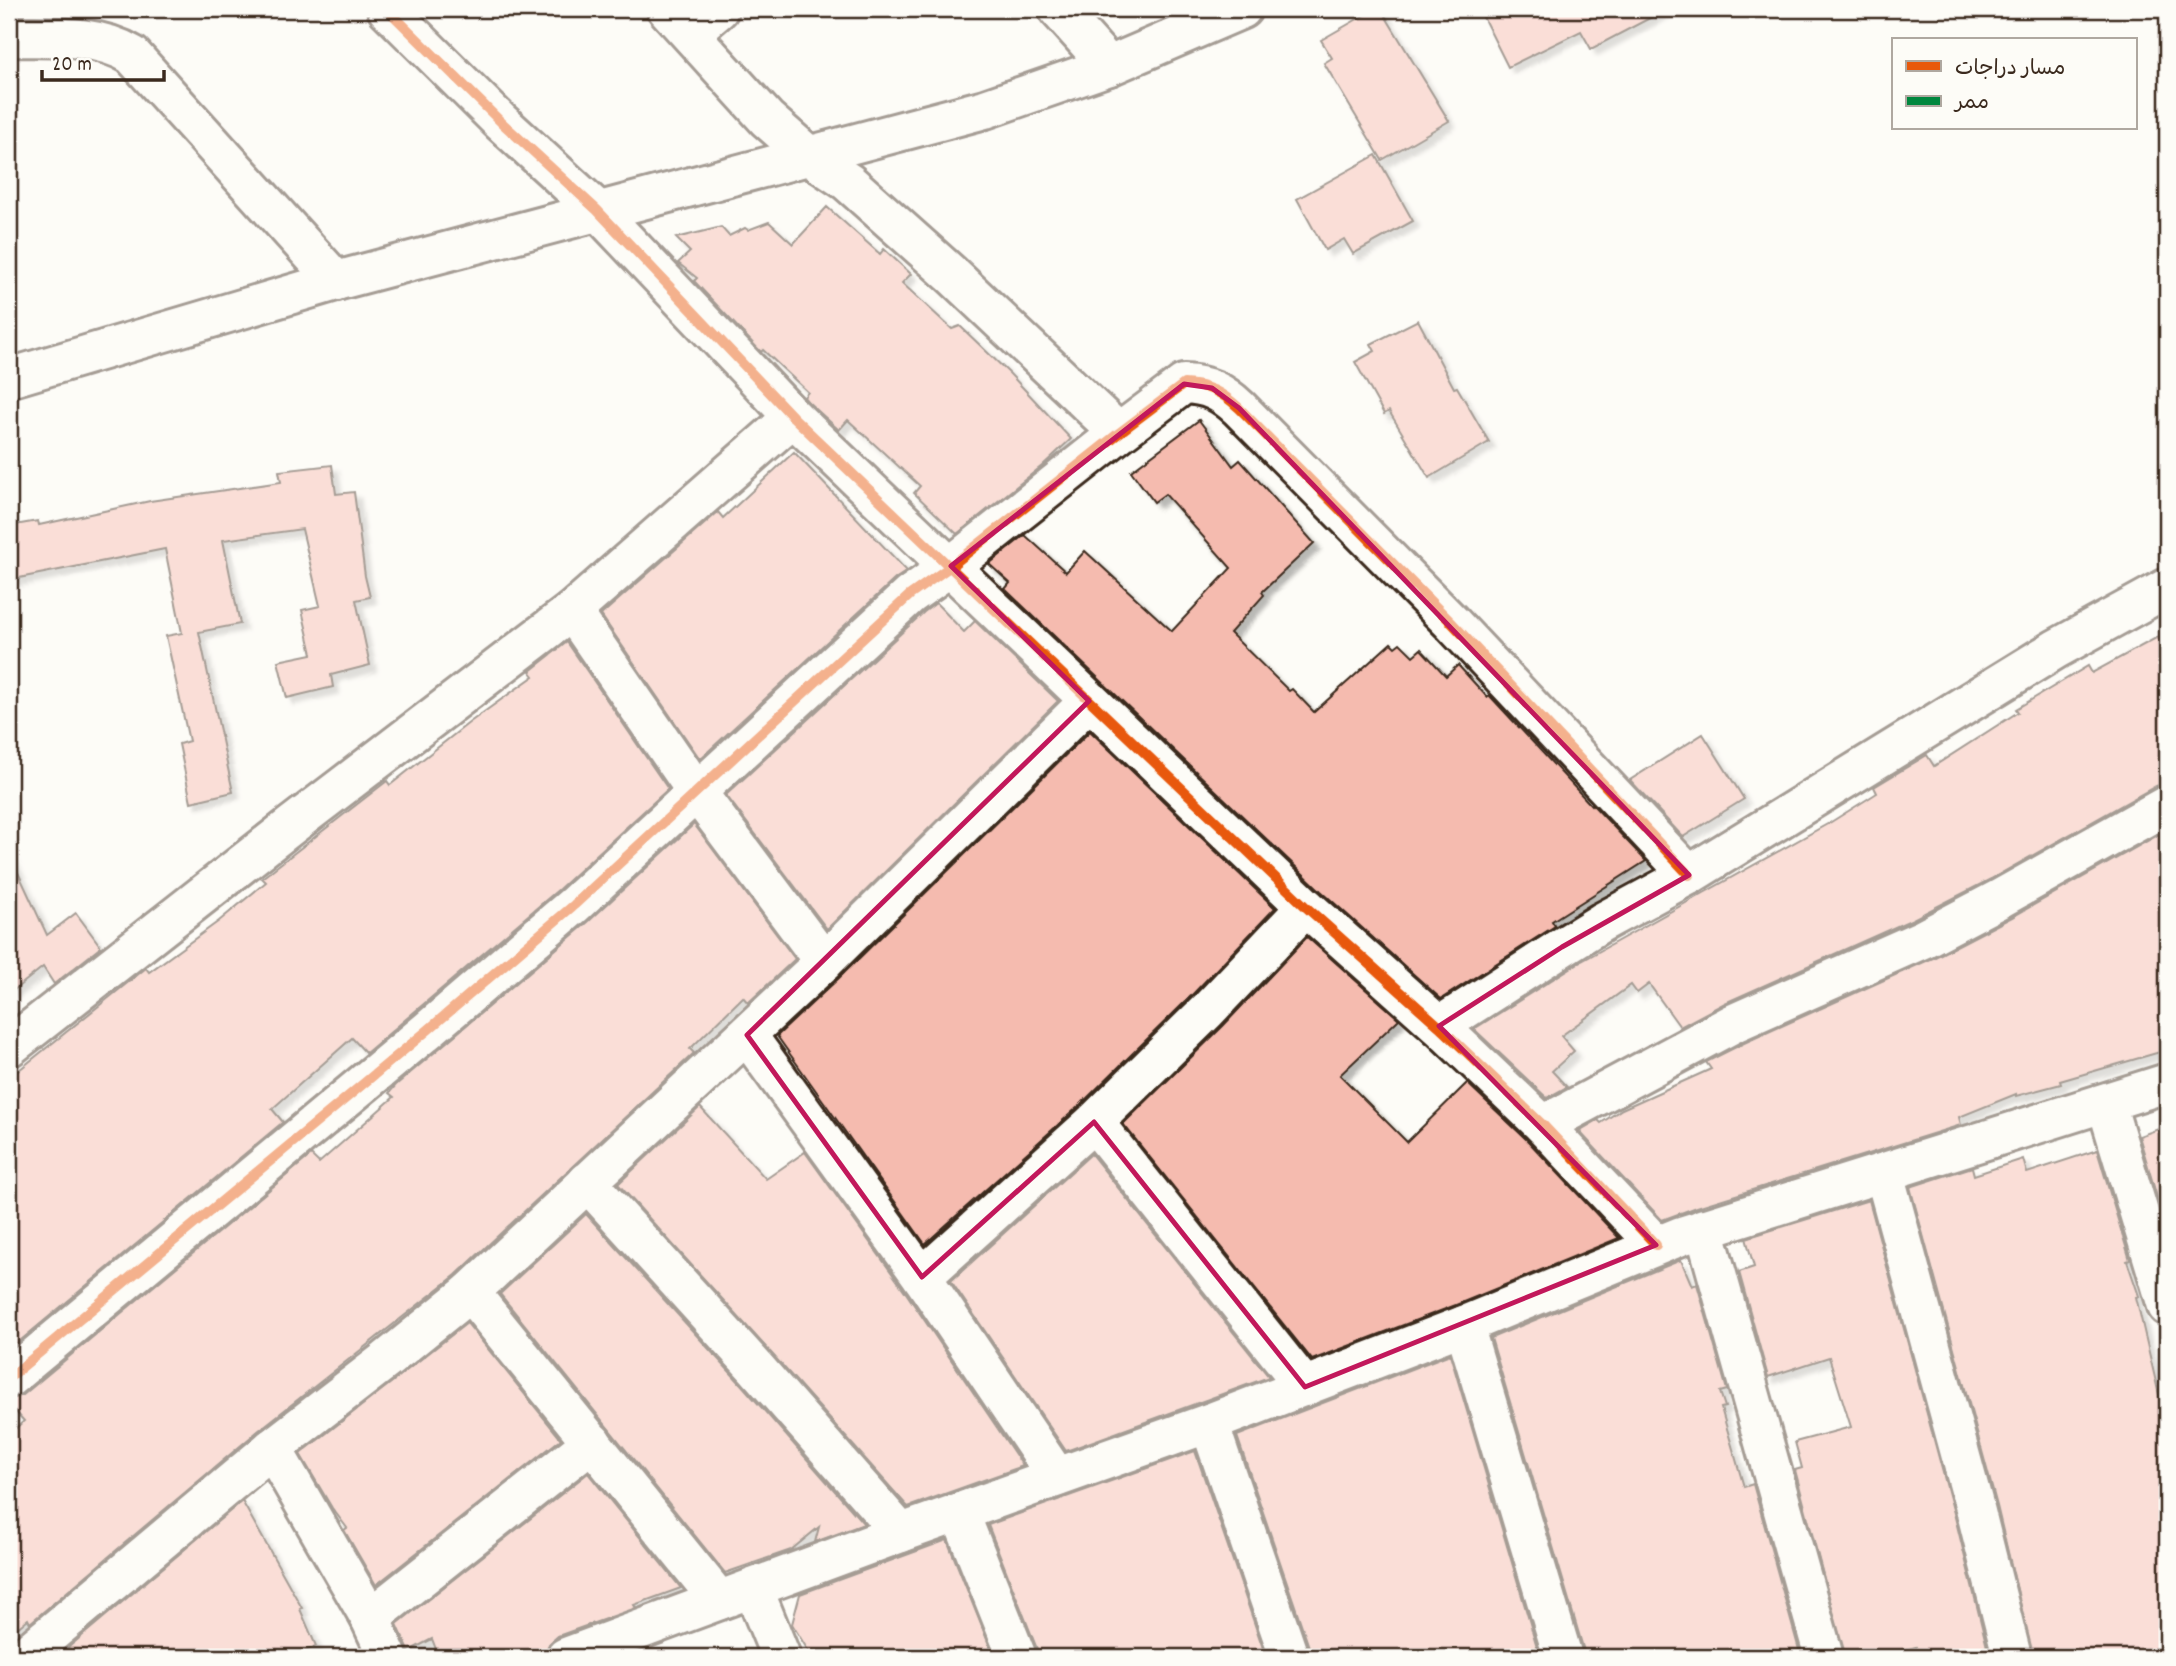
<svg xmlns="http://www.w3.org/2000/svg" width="2176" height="1666" font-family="Dekko,'Playpen Sans Arabic',sans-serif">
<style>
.building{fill:#f5bbaf;stroke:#3b2a1e;stroke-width:2;filter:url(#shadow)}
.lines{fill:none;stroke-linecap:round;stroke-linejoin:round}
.minor-casing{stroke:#3b2a1e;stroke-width:44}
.minor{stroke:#fdfcf7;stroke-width:38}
.quiet{stroke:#00873e;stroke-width:9;stroke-dasharray:18 9;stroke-linecap:butt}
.cycleway-casing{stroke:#fdfcf7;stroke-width:15}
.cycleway{stroke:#e8590c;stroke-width:10}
.marked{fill:none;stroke:#c2185b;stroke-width:5;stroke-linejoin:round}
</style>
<defs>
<filter id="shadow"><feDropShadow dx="6" dy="6" stdDeviation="2" flood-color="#0004"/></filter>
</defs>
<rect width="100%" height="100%" fill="#fdfcf7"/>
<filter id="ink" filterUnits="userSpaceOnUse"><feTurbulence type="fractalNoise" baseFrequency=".0143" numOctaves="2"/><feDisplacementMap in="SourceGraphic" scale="14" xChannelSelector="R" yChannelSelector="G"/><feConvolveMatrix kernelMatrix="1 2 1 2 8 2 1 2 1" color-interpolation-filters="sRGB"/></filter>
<g filter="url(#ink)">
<g class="building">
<path d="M1375 9H1381L1449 121 1382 160 1324 63 1332 58 1321 40Z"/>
<path d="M1479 9H1667L1591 49 1581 31 1508 67Z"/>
<path d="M1376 155 1413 221 1353 254 1344 239 1325 250 1297 199Z"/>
<path d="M827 207 880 254 884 249 911 274 902 283 952 329 960 326 1010 374 1071 439 1042 466 957 534 914 493 920 486 848 420 839 430 808 402 804 397 808 392 763 350 761 352 694 281 697 278 678 263 690 252 676 238 721 227 729 236 745 228 748 230 769 222 793 244Z"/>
<path d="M1418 320 1454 388 1457 387 1489 442 1429 478 1389 411 1384 414 1355 362 1375 351 1371 344Z"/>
<path d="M1199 420 1233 466 1240 460 1314 543 1262 592 1264 595 1230 633 1289 691 1292 689 1314 712 1391 643 1395 647 1400 643 1413 656 1421 649 1446 676 1458 665 1487 697 1489 695 1591 805 1592 804 1646 861 1552 921 1555 926 1441 999 1321 891 1005 589 1010 583 989 564 1025 535 1066 572 1085 551 1172 631 1231 568 1165 494 1154 502 1131 471Z"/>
<path d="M794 452 907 571 895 579 700 759 601 615 718 512 723 518Z"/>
<path d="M332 465 336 494 354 492 365 576 370 597 356 600 370 665 331 675 333 687 287 698 278 661 312 654 302 610 320 606 302 529 223 540 240 624 199 632 233 792 191 802 179 744 189 741 166 636 182 633 165 549 9 580V526L38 521 39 525 150 501 281 482 279 471Z"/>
<path d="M936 603 964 632 975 621 1058 701 827 929 726 795 924 612Z"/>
<path d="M2167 632V783L2156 786 1991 879 1913 919 1725 1003 1680 1027 1649 984 1637 993 1631 985 1561 1036 1574 1051 1552 1071 1567 1087 1547 1098 1474 1029 1580 962 1831 822 1877 793 1874 787 1927 755 1934 766 2018 712 2016 709 2088 666 2092 673Z"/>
<path d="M567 642 668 789 559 889 366 1053 352 1038 272 1109 283 1122 9 1350V1078L146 968 149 972 219 921 266 882 262 878 387 781 390 785 470 722 534 676 530 671Z"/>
<path d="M1090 731 1275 908 1191 996 1079 1106 925 1244 777 1036 839 978Z"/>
<path d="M1703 734 1744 799 1683 837 1630 780Z"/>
<path d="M694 824 795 959 748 1003 743 997 690 1049 694 1053 456 1275 258 1431 30 1623 28 1619 9 1635V1434L24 1421 9 1404V1399L23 1395 311 1155 319 1163 394 1097 389 1093 396 1085 588 922Z"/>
<path d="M2167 830V1050L2060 1081 2061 1084 2016 1096V1094L1959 1117 1961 1125 1697 1207 1662 1220 1579 1131 1598 1120 1601 1123 1622 1109 1711 1069 1706 1062 1744 1043 1933 958 2012 917Z"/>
<path d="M9 853 47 935 76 913 101 947 54 984 43 967 9 994Z"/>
<path d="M1307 937 1399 1019 1340 1075 1407 1142 1467 1083 1527 1140 1619 1238 1456 1305 1312 1360 1123 1124 1223 1026Z"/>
<path d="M700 1107 766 1179 805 1152 904 1290 1023 1466 908 1507 772 1354 618 1184Z"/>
<path d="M2167 1126V1231L2139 1136Z"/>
<path d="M2097 1150 2130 1260 2127 1261 2139 1296 2136 1297 2167 1429V1657H2033L1997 1506 1910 1187 1972 1167 1974 1175 2023 1159 2027 1173Z"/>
<path d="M1091 1154 1269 1377 1066 1451 951 1281Z"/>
<path d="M1869 1200 1955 1517 1987 1647 1945 1657H1919L1916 1647 1879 1657H1845L1795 1470 1802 1468 1795 1442 1851 1427 1829 1357 1768 1377 1739 1272 1754 1267 1746 1238Z"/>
<path d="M586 1214 740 1383 864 1524 815 1542 819 1527 791 1550 725 1573 500 1294Z"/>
<path d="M1681 1260 1692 1286 1697 1284 1727 1390 1720 1392 1725 1407 1721 1408 1744 1487 1753 1484 1801 1657H1584V1651L1491 1338Z"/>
<path d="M467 1323 561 1439 376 1585 344 1530 347 1528 332 1508 300 1454Z"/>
<path d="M1450 1354 1540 1657H1310V1650L1237 1436Z"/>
<path d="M1195 1451 1266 1657H1038L1037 1649 988 1525Z"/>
<path d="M588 1473 681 1588 634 1605 636 1608 558 1636 549 1644 545 1657H439L432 1639 409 1651 397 1624Z"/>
<path d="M242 1501 302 1608 300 1609 316 1646 292 1657H57Z"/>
<path d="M947 1540 994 1657H812L792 1624 800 1594Z"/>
</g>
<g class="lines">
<defs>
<g id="minor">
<path d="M387 9 501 122 597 210 793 417 1306 907 1439 1026 1543 1125 1656 1245"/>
<path d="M667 9 767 119 809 156 848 182 951 274 1119 433"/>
<path d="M1058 9 1109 66"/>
<path d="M691 33 719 9"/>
<path d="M9 37C49 38 96 33 132 55L336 281"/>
<path d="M9 378 336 281 985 109 1109 66 1242 9"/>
<path d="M572 611 696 791 824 962"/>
<path d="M1439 1026 1562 947 1602 922 1689 875 2056 649 2167 588"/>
<path d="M747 1035 922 1277 1057 1477"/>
<path d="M9 1047 292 825 572 611 793 417"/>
<path d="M2106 1103 2167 1306"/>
<path d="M1094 1122 1305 1387"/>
<path d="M1543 1125 1734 1023 1923 939 2001 898 2167 805"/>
<path d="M1884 1173 1976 1512 2012 1657"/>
<path d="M587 1182 756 1368 901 1533"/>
<path d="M1704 1228 1824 1657"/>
<path d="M922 1277 1094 1122 1207 1011 1306 907"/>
<path d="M470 1292 719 1600"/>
<path d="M1464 1325 1563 1657"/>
<path d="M9 1378 428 1030 574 905 910 595 951 566 1119 433 1184 384C1208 385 1222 392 1239 408L1451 622 1689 875"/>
<path d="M1209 1423 1289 1657"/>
<path d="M272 1448 370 1618 388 1657"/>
<path d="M960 1514 1017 1657"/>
<path d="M753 1588 781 1657"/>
<path d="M370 1618 592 1442"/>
<path d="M23 1657 272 1448 386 1360 470 1292 824 962 1089 701"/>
<path d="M566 1657 901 1533 1209 1423 1464 1325 1681 1236 2167 1083"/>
</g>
</defs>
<use href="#minor" class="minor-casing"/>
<use href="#minor" class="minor"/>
<path class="quiet" d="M2160 1278 2167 1276"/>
<defs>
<g id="cycleway">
<path d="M387 9 501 122 597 210 793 417 1306 907 1439 1026 1543 1125 1656 1245"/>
<path d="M9 1378 428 1030 574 905 910 595 951 566 1119 433 1184 384C1208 385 1222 392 1239 408L1451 622 1689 875"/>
</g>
</defs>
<use href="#cycleway" class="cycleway-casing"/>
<use href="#cycleway" class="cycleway"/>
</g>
</g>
<path d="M0 0H2176V1666H0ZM1184 384 1212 388 1239 408 1689 875 1562 947 1439 1026 1656 1245 1305 1387 1094 1122 922 1277 747 1035 1089 701 951 566Z" fill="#fdfcf7" fill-opacity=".55" fill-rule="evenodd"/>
<path class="marked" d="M1184 384 1212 388 1239 408 1689 875 1562 947 1439 1026 1656 1245 1305 1387 1094 1122 922 1277 747 1035 1089 701 951 566Z"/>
<rect width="2176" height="1666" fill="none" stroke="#fdfcf7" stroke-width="35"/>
<rect x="18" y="18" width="2141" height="1631" fill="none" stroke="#3b2a1e" stroke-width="2.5" filter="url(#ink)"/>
<rect x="1892" y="38" width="245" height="91" fill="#fdfcf7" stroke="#afa8a0" stroke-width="2"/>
<rect x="1906" y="61" width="35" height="10" fill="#e8590c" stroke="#afa8a0" stroke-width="2"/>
<text x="1955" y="74" font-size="21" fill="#3b2a1e">مسار دراجات</text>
<rect x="1906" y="96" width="35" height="10" fill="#00873e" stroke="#afa8a0" stroke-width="2"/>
<text x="1955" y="108" font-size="21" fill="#3b2a1e">ممر</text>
<path d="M42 70v10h122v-10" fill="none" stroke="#3b2a1e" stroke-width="3.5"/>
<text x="52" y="70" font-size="21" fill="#3b2a1e" stroke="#fdfcf7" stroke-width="5" paint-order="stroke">20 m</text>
</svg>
